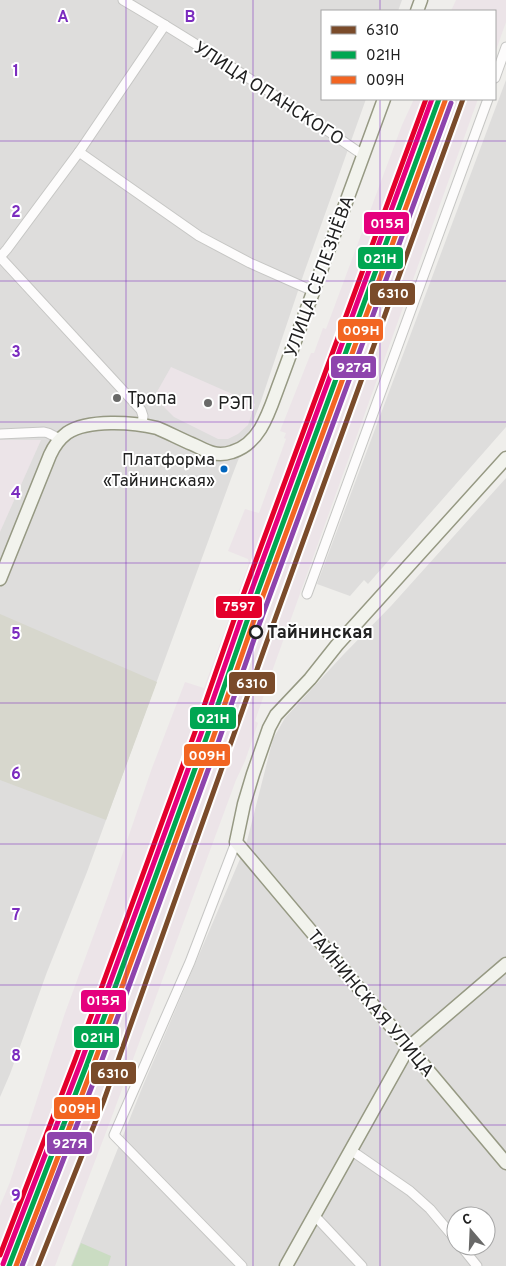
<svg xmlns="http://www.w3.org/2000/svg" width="506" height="1266" font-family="Overpass,sans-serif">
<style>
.residential{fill:#dedddc;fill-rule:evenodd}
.industrial{fill:#ece4e8}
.construction{fill:#d7d7cd}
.forest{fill:#cadcc2}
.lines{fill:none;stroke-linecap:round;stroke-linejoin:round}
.street-casing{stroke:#c6c6c4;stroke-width:11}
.secondary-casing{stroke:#969983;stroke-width:15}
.street{stroke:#fdfcfc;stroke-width:9}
.secondary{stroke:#f2f3ed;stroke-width:12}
.rail-1-casing{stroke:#fff;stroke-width:9}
.rail-2-casing{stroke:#fff;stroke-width:9}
.rail-3-casing{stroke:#fff;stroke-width:9}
.rail-4-casing{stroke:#fff;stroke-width:9}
.rail-5-casing{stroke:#fff;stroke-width:9}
.rail-6-casing{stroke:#fff;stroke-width:9}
.rail-1{stroke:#7a4b2a;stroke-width:5}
.rail-2{stroke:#00a651;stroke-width:5}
.rail-3{stroke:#f26522;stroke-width:5}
.rail-4{stroke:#e5007d;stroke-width:5}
.rail-5{stroke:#8e44ad;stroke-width:5}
.rail-6{stroke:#e4002b;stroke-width:5}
.grid{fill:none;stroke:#7b2cbf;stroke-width:1;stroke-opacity:0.55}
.poi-dot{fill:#696968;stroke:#fff;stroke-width:2}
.bus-dot{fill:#0065bd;stroke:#fff;stroke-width:2}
.stop-dot{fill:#fff;stroke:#212121;stroke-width:2.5}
.labels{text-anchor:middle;stroke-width:4;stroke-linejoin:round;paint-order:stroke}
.bus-label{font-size:17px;fill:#212121;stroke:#fff;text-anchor:end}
.street-label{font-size:18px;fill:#212121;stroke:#fff}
.poi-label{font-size:18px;fill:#212121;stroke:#fff;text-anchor:start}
.stop-label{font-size:18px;font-weight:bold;fill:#212121;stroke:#fff;text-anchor:start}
.grid-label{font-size:16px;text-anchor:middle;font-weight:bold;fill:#7b2cbf;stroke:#fff;stroke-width:4;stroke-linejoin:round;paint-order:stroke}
.line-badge{stroke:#fff;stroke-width:2}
.badge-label{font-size:14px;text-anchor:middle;font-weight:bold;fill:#fff}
</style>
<rect width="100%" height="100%" fill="#efeeeb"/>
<g class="residential">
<path d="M0 0H402L398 11H322V99H366L304 273 261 401 232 476 87 872 47 972 10 1074 0 1097Z"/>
<path d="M506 80V427L368 584 364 580 350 596 317 584Z"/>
<path d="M506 478V1266H71L142 1088 246 845 273 739 285 718 343 655 391 606ZM456 1216H486V1246H456Z"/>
</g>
<g class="industrial">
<path d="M456 0H506V22L495 53V11H451Z"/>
<path d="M414 99H478L274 666 255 721 258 723 245 761 236 780 111 1119 55 1266H0V1206L10 1182 65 1013 108 896 152 768 185 682 204 688 249 563 248 559 228 551 245 509 259 513 286 439 284 438 286 433 280 431 311 353H314L323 328 326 329 402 125Z"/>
<path d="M171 367 255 404 248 425 238 434 228 439H218L174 417 154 397Z"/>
<path d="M0 440H41L0 532Z"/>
</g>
<path class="construction" d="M0 614 157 682 106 820 0 780Z"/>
<path class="forest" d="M81 1243 111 1256 108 1266H72Z"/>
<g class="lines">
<defs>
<g id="street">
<path d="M123 0C205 48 285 101 363 155"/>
<path d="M495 78 506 47"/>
<path d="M79 152 199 236 250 263 313 291"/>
<path d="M0 257 7 249 79 152 165 25"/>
<path d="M0 257 141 410 143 416 142 425"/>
<path d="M0 434 44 432 48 433 60 439"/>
<path d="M307 594 488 99"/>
<path d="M236 842 190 962 114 1135 242 1266"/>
<path d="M352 1151 410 1191 430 1209 456 1240"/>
<path d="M314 1215 362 1266"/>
<path d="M461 1246 477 1266"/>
</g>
<g id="secondary">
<path d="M417 11 421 0"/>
<path d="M506 458 337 645 310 679 276 715 269 728 253 774 244 804 236 842 506 1163"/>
<path d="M0 579 50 455C54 446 59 439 67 433 88 419 133 422 157 428 169 433 180 439 192 444 199 447 206 451 213 453 220 455 226 454 232 452 262 443 270 408 280 382L384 99"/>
<path d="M286 1266 408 1048 506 964"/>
</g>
</defs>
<use href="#street" class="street-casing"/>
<use href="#secondary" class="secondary-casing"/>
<use href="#street" class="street"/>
<use href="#secondary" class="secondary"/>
<defs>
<path id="rail-1" d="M38 1266 104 1100 266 644 463 99"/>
<path id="rail-2" d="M9 1266 87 1064 207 736 247 621 439 99"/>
<path id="rail-3" d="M16 1266 93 1066 213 738 253 623 445 101"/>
<path id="rail-4" d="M3 1264 81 1062 201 734 241 619 432 99"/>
<path id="rail-5" d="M22 1266 99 1068 219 740 259 625 451 103"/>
<path id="rail-6" d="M0 1255 75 1060 195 732 235 617 426 99"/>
</defs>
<use href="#rail-1" class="rail-1-casing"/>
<use href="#rail-2" class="rail-2-casing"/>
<use href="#rail-3" class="rail-3-casing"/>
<use href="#rail-4" class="rail-4-casing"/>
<use href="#rail-5" class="rail-5-casing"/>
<use href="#rail-6" class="rail-6-casing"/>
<use href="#rail-1" class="rail-1"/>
<use href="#rail-2" class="rail-2"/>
<use href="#rail-3" class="rail-3"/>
<use href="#rail-4" class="rail-4"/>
<use href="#rail-5" class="rail-5"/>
<use href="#rail-6" class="rail-6"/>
</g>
<path class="grid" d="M126 0V1266M253 0V1266M380 0V11M380 99V1266M0 141H506M0 281H506M0 422H506M0 563H506M0 703H506M0 844H506M0 985H506M0 1125H506"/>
<g class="poi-dot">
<circle cx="117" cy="398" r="5"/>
<circle cx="208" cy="403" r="5"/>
</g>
<circle class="bus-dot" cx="224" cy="469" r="4.5"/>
<circle class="stop-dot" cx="256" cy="632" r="6"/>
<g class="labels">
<g class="bus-label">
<text x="215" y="465">Платформа<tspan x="215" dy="21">«Тайнинская»</tspan></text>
</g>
<g class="street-label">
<text transform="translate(269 93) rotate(33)" y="6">УЛИЦА ОПАНСКОГО</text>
<text transform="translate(319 276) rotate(-70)" y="6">УЛИЦА СЕЛЕЗНЁВА</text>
<text transform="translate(371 1003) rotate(50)" y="6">ТАЙНИНСКАЯ УЛИЦА</text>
</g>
<g class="poi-label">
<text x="127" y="404">Тропа</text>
<text x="218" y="409">РЭП</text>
</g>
<g class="stop-label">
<text x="267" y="638">Тайнинская</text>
</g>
</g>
<g class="grid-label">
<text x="63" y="22">A</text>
<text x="190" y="22">B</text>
<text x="16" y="76">1</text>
<text x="16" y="217">2</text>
<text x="16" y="357">3</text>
<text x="16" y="498">4</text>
<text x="16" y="639">5</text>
<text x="16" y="779">6</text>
<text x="16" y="920">7</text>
<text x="16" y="1061">8</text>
<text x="16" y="1201">9</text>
</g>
<g class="line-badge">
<rect x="363" y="211" width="47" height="24" rx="5" fill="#e5007d"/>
<rect x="357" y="246" width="47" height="24" rx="5" fill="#00a651"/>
<rect x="369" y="282" width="47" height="24" rx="5" fill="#7a4b2a"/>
<rect x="337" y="318" width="47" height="24" rx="5" fill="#f26522"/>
<rect x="330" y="355" width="47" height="24" rx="5" fill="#8e44ad"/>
<rect x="215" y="595" width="48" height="24" rx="5" fill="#e4002b"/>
<rect x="228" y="671" width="48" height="24" rx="5" fill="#7a4b2a"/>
<rect x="189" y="706" width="48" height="24" rx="5" fill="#00a651"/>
<rect x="183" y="743" width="48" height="24" rx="5" fill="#f26522"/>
<rect x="80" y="989" width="47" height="24" rx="5" fill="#e5007d"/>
<rect x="73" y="1025" width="47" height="24" rx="5" fill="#00a651"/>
<rect x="90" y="1061" width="47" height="24" rx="5" fill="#7a4b2a"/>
<rect x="53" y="1096" width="48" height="24" rx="5" fill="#f26522"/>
<rect x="46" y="1131" width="47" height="24" rx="5" fill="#8e44ad"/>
</g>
<g class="badge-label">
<text x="387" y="228">015Я</text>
<text x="380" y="263">021Н</text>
<text x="393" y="298">6310</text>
<text x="361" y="335">009Н</text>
<text x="354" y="372">927Я</text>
<text x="239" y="611">7597</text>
<text x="252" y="688">6310</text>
<text x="213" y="723">021Н</text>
<text x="207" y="760">009Н</text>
<text x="103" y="1005">015Я</text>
<text x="97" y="1042">021Н</text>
<text x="113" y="1078">6310</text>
<text x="77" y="1113">009Н</text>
<text x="70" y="1148">927Я</text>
</g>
<rect x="321" y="10" width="175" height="90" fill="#ffffff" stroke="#a6a6a6"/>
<rect x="331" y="26" width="25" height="8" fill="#7a4b2a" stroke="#a6a6a6"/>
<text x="366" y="35" font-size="15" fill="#212121">6310</text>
<rect x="331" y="51" width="25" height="8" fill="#00a651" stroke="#a6a6a6"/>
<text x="366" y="60" font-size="15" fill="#212121">021Н</text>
<rect x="331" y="76" width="25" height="8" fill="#f26522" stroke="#a6a6a6"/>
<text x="366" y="85" font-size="15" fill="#212121">009Н</text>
<g transform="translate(471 1231) rotate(341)"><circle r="24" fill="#ffffff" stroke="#a6a6a6"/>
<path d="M0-4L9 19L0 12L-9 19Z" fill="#696968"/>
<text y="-8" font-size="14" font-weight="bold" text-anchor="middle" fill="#212121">С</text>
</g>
</svg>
